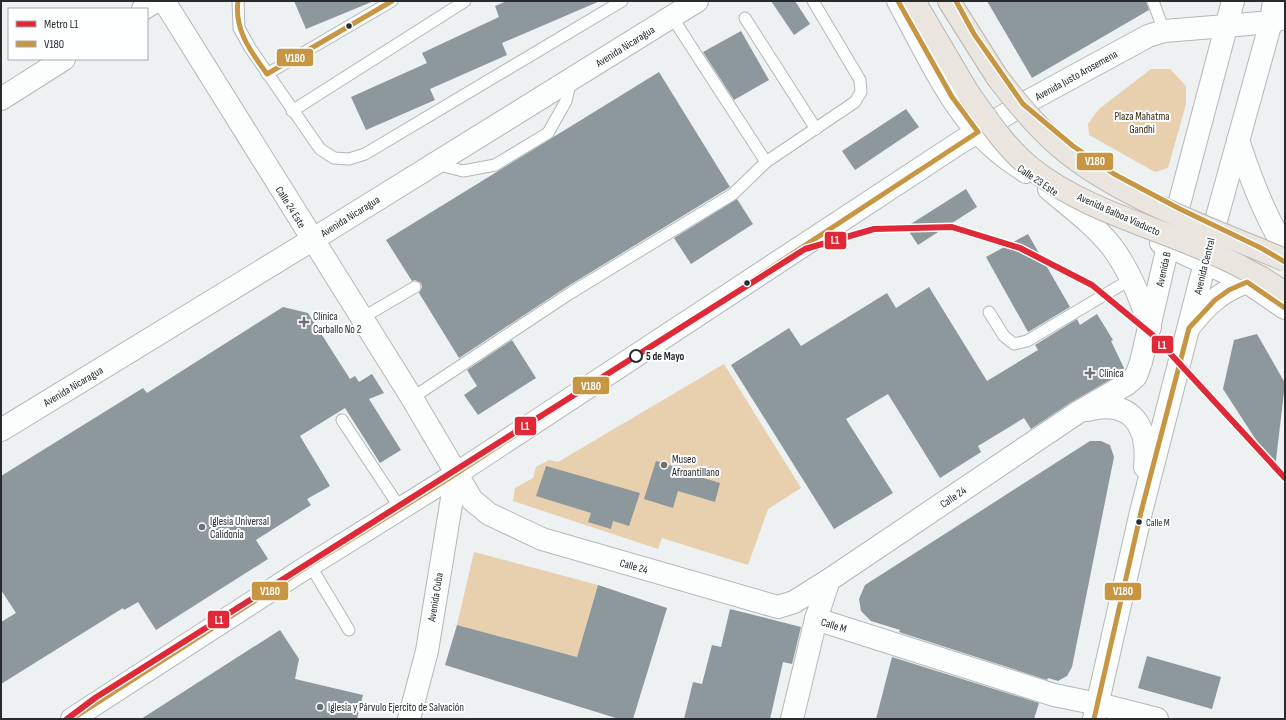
<svg xmlns="http://www.w3.org/2000/svg" width="1286" height="720" font-family="'Sofia Sans Condensed',sans-serif">
<style>
.green{fill:#e8cfae}
.building{fill:#8c989c}
.lines{fill:none;stroke-linecap:round;stroke-linejoin:round}
.lane-casing{stroke:#b4b7b8;stroke-width:13}
.street-casing{stroke:#b4b7b8;stroke-width:24}
.secondary-casing{stroke:#b4b7b8;stroke-width:24}
.highway-casing{stroke:#bbb7af;stroke-width:24}
.lane{stroke:#fcfdfd;stroke-width:11}
.street{stroke:#fcfdfd;stroke-width:22}
.secondary{stroke:#fcfdfd;stroke-width:22}
.highway{stroke:#eae5de;stroke-width:22}
.highway-bridge-casing{stroke:#bbb7af;stroke-width:24;stroke-linecap:butt}
.highway-bridge{stroke:#eae5de;stroke-width:22}
.bus-1-casing{stroke:#fdfeff;stroke-width:8}
.bus-1{stroke:#c79643;stroke-width:5}
.metro-1-casing{stroke:#fdfeff;stroke-width:9}
.metro-1{stroke:#df2937;stroke-width:6}
.bus-dot{fill:#282b2c;stroke:#fdfeff;stroke-width:1.5}
.poi-dot{fill:#6d7071;stroke:#fdfeff;stroke-width:1.5}
.stop-dot{fill:#fdfeff;stroke:#282b2c;stroke-width:2}
.labels{text-anchor:middle;stroke-width:4;stroke-linejoin:round;paint-order:stroke}
.bus-label{font-size:10px;fill:#282b2c;stroke:#fdfeff;text-anchor:start}
.street-label{font-size:11px;fill:#282b2c;stroke:#fdfeff}
.park-label{font-size:11px;fill:#3d280a;stroke:#fdfeff}
.poi-label{font-size:11px;fill:#282b2c;stroke:#fdfeff;text-anchor:start}
.stop-label{font-size:11px;font-weight:bold;fill:#282b2c;stroke:#fdfeff;text-anchor:start}
.line-badge{stroke:#fdfeff;stroke-width:1.5}
.badge-label{font-size:11px;text-anchor:middle;font-weight:bold;fill:#fff}
</style>
<rect width="100%" height="100%" fill="#edf1f2"/>
<g class="green">
<path d="M1151 69H1170L1186 86V104L1168 168 1155 172 1089 135 1088 124 1099 109Z"/>
<path d="M724 364 801 488 768 509 748 565 662 538 658 549 513 501 515 488 533 478 536 467 549 460 558 462Z"/>
<path d="M474 552 598 585 577 657 457 625Z"/>
</g>
<g class="building">
<path d="M294 1H374L306 29Z"/>
<path d="M507 1H600L502 43 507 55 430 89 435 100 366 130 351 97 427 63 422 53 499 17 495 6Z"/>
<path d="M771 1H795L810 24 794 35Z"/>
<path d="M987 1H1146L1149 10 1032 78Z"/>
<path d="M741 31 769 80 734 100 703 52Z"/>
<path d="M659 72 730 187 565 288 459 358 419 293 422 287 421 283 415 280 412 281 386 240Z"/>
<path d="M906 109 919 127 855 170 842 151Z"/>
<path d="M966 189 977 207 918 245 906 227Z"/>
<path d="M737 199 753 224 691 264 674 238Z"/>
<path d="M1028 234 1070 307 1028 332 986 257Z"/>
<path d="M929 287 987 381 1038 350 1035 345 1077 319 1080 325 1097 314 1113 340 1111 341 1124 368 1120 374 1070 403 1031 429 1024 418 978 446 981 452 940 478 888 394 846 419 893 493 834 529 731 365 789 328 801 346 887 293 896 308Z"/>
<path d="M283 307 308 313 350 379 355 376 359 382 372 374 384 393 369 399 401 450 380 463 345 408 300 436 330 486 307 499 311 505 256 540 268 559 156 630 138 602 124 610 123 608 1 684V622L16 613 1 590V476L143 388 147 393Z"/>
<path d="M1257 334 1285 383 1275 469 1223 389 1234 340Z"/>
<path d="M512 340 536 378 478 415 464 395 477 386 467 370Z"/>
<path d="M1090 441H1101L1110 445 1114 457 1072 667 1067 676 1058 681 1048 678 1047 680 899 632 900 630 871 621 861 611 859 599 865 585Z"/>
<path d="M656 461 685 470 684 472 720 483 715 502 678 491 673 508 644 499Z"/>
<path d="M546 466 640 493 629 526 613 521 611 529 588 522 591 513 536 496Z"/>
<path d="M598 585 667 608 633 719H619L445 665 457 625 577 657Z"/>
<path d="M730 609 801 627 792 664 783 662 770 719H684L693 682 702 684 712 645 721 647Z"/>
<path d="M280 630 299 659 295 679 363 695 357 719H141Z"/>
<path d="M1147 656 1221 677 1212 709 1138 688Z"/>
<path d="M892 657 1039 703 1034 719H876Z"/>
</g>
<g class="lines">
<defs>
<g id="lane">
<path d="M238 1 239 28 250 48 320 149 334 158 349 159 365 154 622 1"/>
<path d="M1153 1 1164 31"/>
<path d="M672 17 766 162"/>
<path d="M745 18 816 129"/>
<path d="M267 74 392 1"/>
<path d="M292 111 465 1"/>
<path d="M436 164 463 171 495 165 548 133 566 101 571 80"/>
<path d="M989 312 1004 336 1014 344 1027 341 1131 279"/>
<path d="M362 318 415 287"/>
<path d="M412 398 569 294 733 194 766 162 855 102 861 92 860 80 813 1"/>
<path d="M342 420 400 508"/>
<path d="M310 565 349 630"/>
</g>
<g id="street">
<path d="M164 1 412 398 472 500 489 514 542 539 778 607 794 602 829 580"/>
<path d="M143 9 156 1"/>
<path d="M1271 22 1274 1"/>
<path d="M1 99 64 59"/>
<path d="M1 430 312 240 697 1"/>
<path d="M456 474 959 143 1023 104 1148 36 1164 31 1226 26"/>
<path d="M816 619 1054 695 1098 704 1157 719"/>
<path d="M409 719 427 651 456 474"/>
</g>
<g id="secondary">
<path d="M898 1C927 53 953 116 1001 154 1009 161 1018 166 1026 172"/>
<path d="M1226 26 1271 22 1284 18"/>
<path d="M1238 140C1250 177 1264 215 1285 248"/>
<path d="M1049 189C1070 207 1095 225 1112 247 1130 271 1141 299 1150 327"/>
<path d="M1161 243 1247 282 1285 308"/>
<path d="M1191 325C1207 304 1222 291 1247 282"/>
<path d="M1088 410C1132 398 1149 427 1145 467"/>
<path d="M72 719 310 565 456 474"/>
<path d="M792 719 816 619 829 580 1077 413 1127 384 1136 376 1141 362 1168 246 1233 1"/>
<path d="M1094 719 1141 512 1215 224 1271 22"/>
</g>
<g id="highway">
<path d="M914 1 969 94"/>
<path d="M949 1 997 77"/>
<path d="M1262 278 1285 293"/>
</g>
</defs>
<use href="#lane" class="lane-casing"/>
<use href="#street" class="street-casing"/>
<use href="#secondary" class="secondary-casing"/>
<use href="#highway" class="highway-casing"/>
<use href="#lane" class="lane"/>
<use href="#street" class="street"/>
<use href="#secondary" class="secondary"/>
<use href="#highway" class="highway"/>
<defs>
<g id="highway-bridge">
<path d="M997 77C1016 102 1036 126 1060 147 1118 197 1214 230 1285 260"/>
<path d="M969 94C987 119 1006 148 1031 168 1087 212 1158 227 1221 257 1235 263 1248 271 1262 278"/>
</g>
</defs>
<use href="#highway-bridge" class="highway-bridge-casing"/>
<use href="#highway-bridge" class="highway-bridge"/>
<defs>
<g id="bus-1">
<path d="M238 1C234 30 251 52 267 74L392 1"/>
<path d="M956 1 974 34 1023 104 1073 146 1114 174 1178 208 1261 248 1285 262"/>
<path d="M72 719 310 565 456 474 978 132 952 97 898 1"/>
<path d="M1094 719 1141 512 1189 328 1215 300 1229 290 1247 282 1285 308"/>
</g>
</defs>
<use href="#bus-1" class="bus-1-casing"/>
<use href="#bus-1" class="bus-1"/>
<defs>
<path id="metro-1" d="M67 719 95 698 805 249 874 229 952 227 1020 248 1092 285 1155 337 1285 478"/>
</defs>
<use href="#metro-1" class="metro-1-casing"/>
<use href="#metro-1" class="metro-1"/>
</g>
<g class="bus-dot">
<circle cx="349" cy="26" r="3.5"/>
<circle cx="747" cy="283" r="3.5"/>
<circle cx="1139" cy="522" r="3.5"/>
</g>
<g class="poi-dot">
<path d="M302 316h4v4h4v4h-4v4h-4v-4h-4v-4h4z"/>
<path d="M1088 367h4v4h4v4h-4v4h-4v-4h-4v-4h4z"/>
<circle cx="664" cy="465" r="4"/>
<circle cx="202" cy="527" r="4"/>
<circle cx="320" cy="707" r="4"/>
</g>
<circle class="stop-dot" cx="636" cy="356" r="6"/>
<g class="labels">
<g class="bus-label">
<text x="1146" y="526">Calle M</text>
</g>
<g class="street-label">
<text transform="translate(625 46) rotate(-32)" y="4">Avenida Nicaragua</text>
<text transform="translate(1076 75) rotate(-29)" y="4">Avenida Justo Arosemena</text>
<text transform="translate(1038 180) rotate(34)" y="4">Calle 23 Este</text>
<text transform="translate(291 207) rotate(58)" y="4">Calle 24 Este</text>
<text transform="translate(1119 214) rotate(24)" y="4">Avenida Balboa Viaducto</text>
<text transform="translate(350 216) rotate(-32)" y="4">Avenida Nicaragua</text>
<text transform="translate(1204 266) rotate(-76)" y="4">Avenida Central</text>
<text transform="translate(1163 269) rotate(-77)" y="4">Avenida B</text>
<text transform="translate(73 386) rotate(-31)" y="4">Avenida Nicaragua</text>
<text transform="translate(953 497) rotate(-34)" y="4">Calle 24</text>
<text transform="translate(634 566) rotate(16)" y="4">Calle 24</text>
<text transform="translate(435 597) rotate(-81)" y="4">Avenida Cuba</text>
<text transform="translate(834 625) rotate(17)" y="4">Calle M</text>
</g>
<g class="park-label">
<text x="1142" y="120">Plaza Mahatma<tspan x="1142" dy="13">Gandhi</tspan></text>
</g>
<g class="poi-label">
<text x="313" y="320">Clínica<tspan x="313" dy="13">Carballo No 2</tspan></text>
<text x="1099" y="377">Clínica</text>
<text x="672" y="463">Museo<tspan x="672" dy="13">Afroantillano</tspan></text>
<text x="210" y="525">Iglesia Universal<tspan x="210" dy="13">Calidonia</tspan></text>
<text x="328" y="711">Iglesia y Párvulo Ejercito de Salvación</text>
</g>
<g class="stop-label">
<text x="646" y="360">5 de Mayo</text>
</g>
</g>
<g class="line-badge">
<rect x="276" y="48" width="38" height="19" rx="4" fill="#c79643"/>
<rect x="1076" y="152" width="38" height="19" rx="4" fill="#c79643"/>
<rect x="824" y="231" width="23" height="19" rx="4" fill="#df2937"/>
<rect x="1151" y="335" width="23" height="19" rx="4" fill="#df2937"/>
<rect x="572" y="376" width="38" height="19" rx="4" fill="#c79643"/>
<rect x="514" y="416" width="23" height="20" rx="4" fill="#df2937"/>
<rect x="251" y="581" width="38" height="20" rx="4" fill="#c79643"/>
<rect x="1104" y="582" width="38" height="19" rx="4" fill="#c79643"/>
<rect x="207" y="610" width="23" height="19" rx="4" fill="#df2937"/>
</g>
<g class="badge-label">
<text x="295" y="62">V180</text>
<text x="1095" y="165">V180</text>
<text x="835" y="244">L1</text>
<text x="1162" y="349">L1</text>
<text x="591" y="390">V180</text>
<text x="525" y="430">L1</text>
<text x="270" y="595">V180</text>
<text x="1123" y="595">V180</text>
<text x="219" y="624">L1</text>
</g>
<rect width="1286" height="720" fill="none" stroke="#282b2c" stroke-width="4"/>
<rect x="8" y="8" width="140" height="52" fill="#fdfeff" stroke="#a8aaab"/>
<rect x="16" y="21" width="20" height="6" fill="#df2937" stroke="#a8aaab"/>
<text x="44" y="28" font-size="12" fill="#282b2c">Metro L1</text>
<rect x="16" y="41" width="20" height="6" fill="#c79643" stroke="#a8aaab"/>
<text x="44" y="48" font-size="12" fill="#282b2c">V180</text>
</svg>
